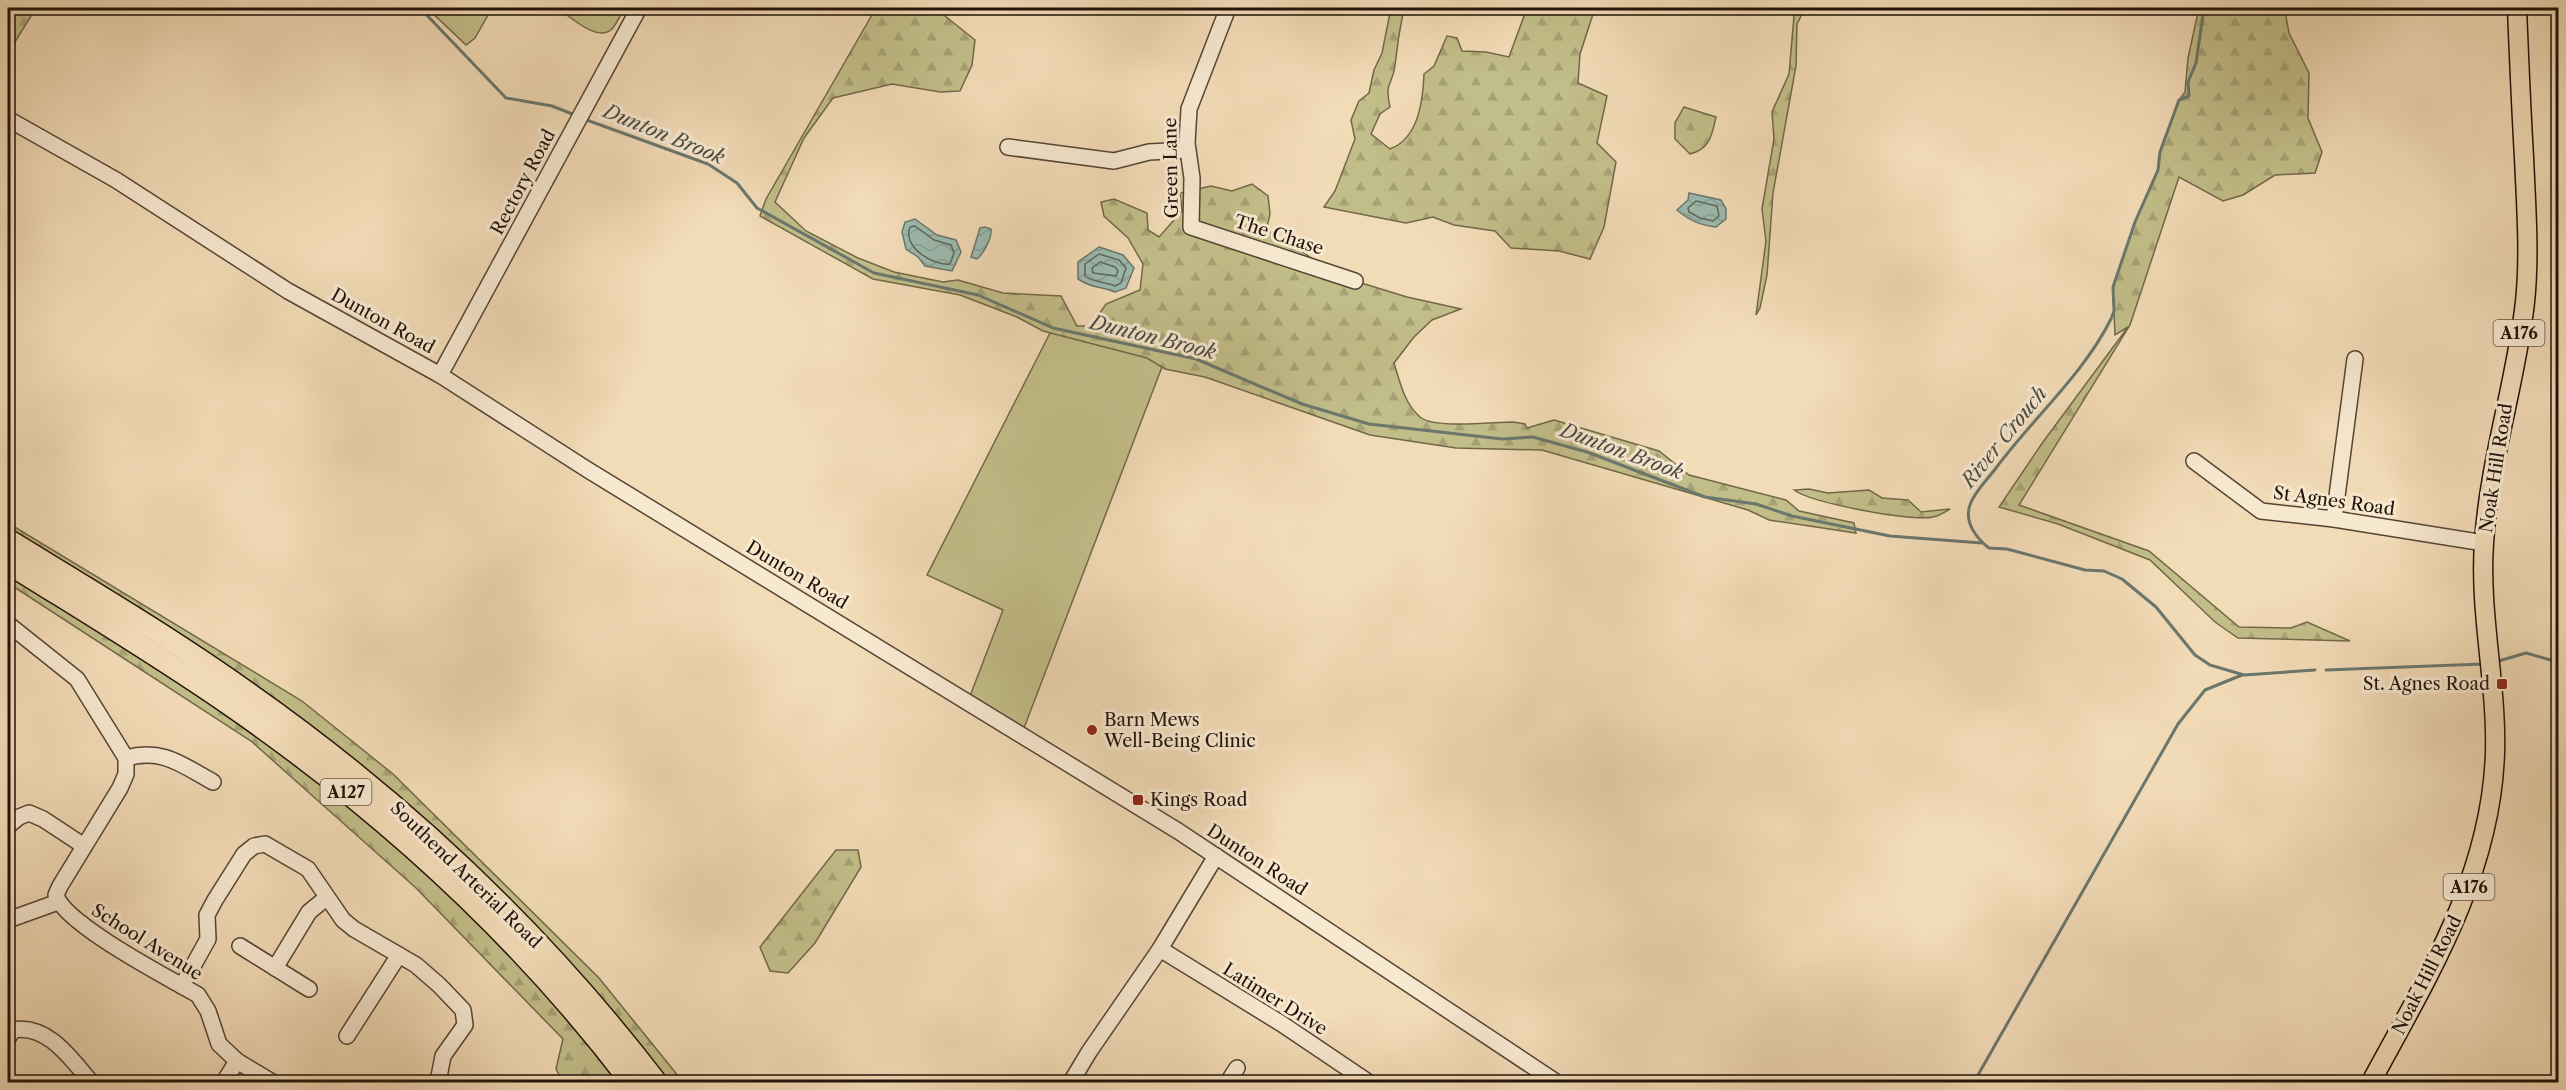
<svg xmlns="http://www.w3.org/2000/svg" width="2566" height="1090" font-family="'Libre Caslon Text',serif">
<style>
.green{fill:#c2be89;stroke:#726849;stroke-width:1.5}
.forest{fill:url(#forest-firs);stroke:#726849;stroke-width:1.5}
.water{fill:url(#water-waves);stroke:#6a776d;stroke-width:1.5}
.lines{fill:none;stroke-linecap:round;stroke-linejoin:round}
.shore{stroke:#5e665c;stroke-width:1.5}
.stream{stroke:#6a776d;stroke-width:3}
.minor-casing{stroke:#554434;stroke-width:18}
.major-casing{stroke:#211209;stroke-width:21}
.highway-casing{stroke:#211209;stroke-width:24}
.minor{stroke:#f7e8d0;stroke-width:15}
.major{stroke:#f2dbb7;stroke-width:18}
.highway{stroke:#f2dbb7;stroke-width:21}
.poi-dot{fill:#8f2418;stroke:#f7e8d0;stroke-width:2}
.labels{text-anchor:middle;stroke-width:6;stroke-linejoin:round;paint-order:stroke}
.shield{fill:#f7e8d0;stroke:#615245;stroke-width:1.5}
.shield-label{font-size:16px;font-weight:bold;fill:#211209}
.street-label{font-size:18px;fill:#211209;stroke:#f7e8d0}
.poi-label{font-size:18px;fill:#211209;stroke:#f7e8d0;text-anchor:start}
.water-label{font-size:20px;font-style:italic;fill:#4c4d43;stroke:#f7e8d0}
</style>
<defs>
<pattern id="forest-firs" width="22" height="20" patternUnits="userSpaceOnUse" patternTransform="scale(1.5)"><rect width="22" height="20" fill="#c2be89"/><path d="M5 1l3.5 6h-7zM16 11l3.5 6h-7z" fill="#a6a275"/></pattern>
<pattern id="water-waves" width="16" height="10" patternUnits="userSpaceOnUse" patternTransform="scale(1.5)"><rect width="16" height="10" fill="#9bbbb0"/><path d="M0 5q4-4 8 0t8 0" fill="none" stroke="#85a096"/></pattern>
</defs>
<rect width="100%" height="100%" fill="#f2dbb7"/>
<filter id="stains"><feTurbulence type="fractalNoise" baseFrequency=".00333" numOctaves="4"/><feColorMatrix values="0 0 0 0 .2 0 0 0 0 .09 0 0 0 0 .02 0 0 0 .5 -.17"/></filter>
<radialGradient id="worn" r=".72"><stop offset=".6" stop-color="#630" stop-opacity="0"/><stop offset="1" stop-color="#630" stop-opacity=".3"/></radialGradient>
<g class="green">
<path d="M427 8H492L475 38 466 45Z"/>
<path d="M557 8H625C621 14 617 23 612 29 597 43 570 16 557 8Z"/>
<path d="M1051 331 1165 359 1021 736 967 704 1003 610 927 575Z"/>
</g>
<g class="forest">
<path d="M8 8H36L8 53Z"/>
<path d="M876 8H935L975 40 972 65 960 91 940 92 892 84 833 98 804 138 775 202 806 231 858 258 894 272 943 282 958 280 1003 293 1061 296 1077 326H1091L1106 304 1140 290 1143 264 1128 238 1104 216 1101 202 1114 199 1147 213 1148 230 1159 237 1182 211 1180 193 1211 186 1232 191 1252 184 1268 196 1270 214 1267 227 1274 238 1294 245 1332 274 1407 297 1461 309 1432 320 1414 337 1394 363C1400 382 1404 403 1420 417 1434 429 1493 422 1513 422L1525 424 1527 428 1554 420 1659 451 1689 475 1786 500 1799 511 1854 523 1856 533 1769 520 1748 510 1542 450 1456 448 1370 435 1205 377 1165 369 1147 358 1043 331 1017 317 960 295 873 279 760 216 766 199Z"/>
<path d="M1391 8H1404C1400 27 1397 46 1395 65 1393 86 1384 80 1390 107L1380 114 1371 134 1390 149C1419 138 1423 100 1424 74L1434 66 1447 36 1457 38 1462 51 1486 52 1509 57 1527 8H1595L1580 54 1578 83 1607 96 1597 143 1616 162 1604 227 1590 259 1559 251 1511 248 1495 231 1454 225 1433 217 1406 223 1324 207 1335 191 1355 139 1351 120 1359 101 1369 93 1374 70 1382 53Z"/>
<path d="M1787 8H1802V14L1797 24 1796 66 1773 193 1767 275 1760 308 1756 315 1766 241 1762 209 1774 139 1772 112 1789 74 1794 16Z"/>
<path d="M2199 8H2276L2285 11 2289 33 2309 73 2308 118 2322 152 2315 173 2275 175 2243 195 2223 201 2179 177 2130 325 2019 505 2149 551 2239 627 2291 628 2307 622 2350 641 2238 638 2215 622 2150 560 2058 524 1999 507 2043 442 2128 327 2115 335 2113 287 2135 222 2158 170 2160 152 2179 100 2185 92 2188 58Z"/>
<path d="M1684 107 1716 117C1712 135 1710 149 1690 154L1675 139V123Z"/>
<path d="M1809 489 1828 493 1869 490 1882 498 1908 500 1921 512 1950 509C1945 512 1939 516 1933 517 1912 522 1812 503 1794 490Z"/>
<path d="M8 523 302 701 393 774 599 978 683 1082H563L556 1069 563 1039 416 888 251 741 8 583Z"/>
<path d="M836 850H858L861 867 815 943 788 973 770 971 760 947Z"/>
</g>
<g class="water">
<path d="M1689 193 1721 200 1726 209V219L1716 227C1700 225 1690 221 1677 210L1688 200Z"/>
<path d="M915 219 937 235 956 240 961 252 952 271 925 266 918 257 906 249 902 232 905 222Z"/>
<path d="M985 227 991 229C992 238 984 253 977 259L971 257 980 228Z"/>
<path d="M1099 247 1123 255 1134 268 1126 288 1115 292C1099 285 1095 290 1078 279V262Z"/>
</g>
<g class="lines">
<g class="shore">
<path d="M1696 201 1717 206 1719 216 1713 221 1700 218 1689 212 1688 208Z"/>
<path d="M915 226 934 240 951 245 954 253 950 264C932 266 902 246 910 227Z"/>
<path d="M1099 254 1119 260 1126 268 1121 283 1115 286C1104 281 1094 283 1085 276V264Z"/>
<path d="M1100 262 1115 267 1118 271 1116 276 1093 273 1092 268Z"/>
</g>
<g class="stream">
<path d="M420 8 506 98 552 106 575 115"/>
<path d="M2204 8 2196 63 2188 82 2189 96 2179 100 2160 152 2158 170 2135 222 2113 287 2114 311 2111 319C2083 375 2033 418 1996 468 1988 479 1974 492 1970 505 1964 522 1976 538 1989 548L2007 549 2085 570 2104 571 2122 579 2156 607 2195 655 2210 665 2244 675 2315 670"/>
<path d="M584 119 708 164 737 183 757 208 874 273 978 295 1053 328 1196 359 1302 404 1369 424 1502 439 1533 437 1587 452 1705 497 1756 504 1792 516 1890 536 1982 543"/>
<path d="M2495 662 2526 653 2558 662"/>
<path d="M2326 670 2483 664"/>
<path d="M1974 1082 2178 724 2205 690 2242 675"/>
</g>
<defs>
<g id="minor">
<path d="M1228 8 1189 109 1187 143 1192 178 1191 227 1355 281"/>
<path d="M8 119 116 180 288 291 440 375 588 470 1178 831 1556 1082"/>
<path d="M1008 147 1114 161 1149 152 1187 150"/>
<path d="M440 375 639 8"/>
<path d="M2194 461 2261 511 2334 519 2484 543"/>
<path d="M2334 519 2355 359"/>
<path d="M8 624 77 679 126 758V774L120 788 60 886 56 895C64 924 169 978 198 995L208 1011 219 1044 237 1061 272 1082"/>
<path d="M126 758C163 748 182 765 213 782"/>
<path d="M8 826 19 817 29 813 43 819 84 846"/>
<path d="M8 920 58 902"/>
<path d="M240 946 309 989"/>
<path d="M1160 949 1282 1024 1368 1082"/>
<path d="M275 968 309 912 326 898"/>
<path d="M182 986 208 939 207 915 215 900 244 854 254 846 265 844 308 869 343 920 354 929 416 965 439 985 463 1010 465 1025 443 1056 438 1082"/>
<path d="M347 1036 399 955"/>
<path d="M8 1038 13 1030C48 1024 71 1059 91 1082"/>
<path d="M224 1082 237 1061"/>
<path d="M1071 1082 1089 1052 1160 949 1216 856"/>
<path d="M1228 1082 1237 1068"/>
</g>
<path id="major" d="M2371 1082C2427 978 2491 876 2495 753 2497 683 2479 613 2484 543 2489 461 2516 383 2525 302 2530 254 2526 205 2524 157 2521 107 2519 57 2517 8"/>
<g id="highway">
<path d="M8 540C88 589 171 638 248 693 403 802 541 932 656 1082"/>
<path d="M8 563C83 610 160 656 233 707 383 811 521 937 631 1082"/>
</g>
</defs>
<use href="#minor" class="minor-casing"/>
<use href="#major" class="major-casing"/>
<use href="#highway" class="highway-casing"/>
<use href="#minor" class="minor"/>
<use href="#major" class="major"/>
<use href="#highway" class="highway"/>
</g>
<g class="poi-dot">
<rect x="2496" y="678" width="12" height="12" rx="3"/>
<circle cx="1092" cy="730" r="6"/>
<rect x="1132" y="794" width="12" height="12" rx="3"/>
</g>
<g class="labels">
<g class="shield">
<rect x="2493.5" y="320" width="51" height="26" rx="4.5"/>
<rect x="320.5" y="779" width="51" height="26" rx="4.5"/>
<rect x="2443.5" y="874" width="51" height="26" rx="4.5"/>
</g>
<g class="shield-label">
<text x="2519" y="339">A176</text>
<text x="346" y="798">A127</text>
<text x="2469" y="893">A176</text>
</g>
<g class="street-label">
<text transform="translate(1171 168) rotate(-91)" y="6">Green Lane</text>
<text transform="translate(523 182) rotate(-62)" y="6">Rectory Road</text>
<text transform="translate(1279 235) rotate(18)" y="6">The Chase</text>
<text transform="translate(383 321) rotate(29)" y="6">Dunton Road</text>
<text transform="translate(2496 468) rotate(-81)" y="6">Noak Hill Road</text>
<text transform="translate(2334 501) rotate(8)" y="6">St Agnes Road</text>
<text transform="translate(797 575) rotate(31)" y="6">Dunton Road</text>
<text transform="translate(1257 860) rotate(33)" y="6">Dunton Road</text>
<text transform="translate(466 875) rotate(44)" y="6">Southend Arterial Road</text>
<text transform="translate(147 942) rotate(32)" y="6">School Avenue</text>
<text transform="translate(2427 975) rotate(-63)" y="6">Noak Hill Road</text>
<text transform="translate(1275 999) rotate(32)" y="6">Latimer Drive</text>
</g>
<g class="poi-label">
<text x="2490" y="690" text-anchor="end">St. Agnes Road</text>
<text x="1104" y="726">Barn Mews<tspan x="1104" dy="21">Well-Being Clinic</tspan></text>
<text x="1150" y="806">Kings Road</text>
</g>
<g class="water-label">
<text transform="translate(664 134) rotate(22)" y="7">Dunton Brook</text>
<text transform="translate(1153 337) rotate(14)" y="7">Dunton Brook</text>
<text transform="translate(2004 437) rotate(-51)" y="7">River Crouch</text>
<text transform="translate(1622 451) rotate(20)" y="7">Dunton Brook</text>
</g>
</g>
<rect width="2566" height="1090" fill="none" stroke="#f2dbb7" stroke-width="30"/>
<rect x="9" y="9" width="2548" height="1072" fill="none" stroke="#211209" stroke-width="3"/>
<rect x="15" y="15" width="2536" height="1060" fill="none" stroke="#211209" stroke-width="1.5"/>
<rect width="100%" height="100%" filter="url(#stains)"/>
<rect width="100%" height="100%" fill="url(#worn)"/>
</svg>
